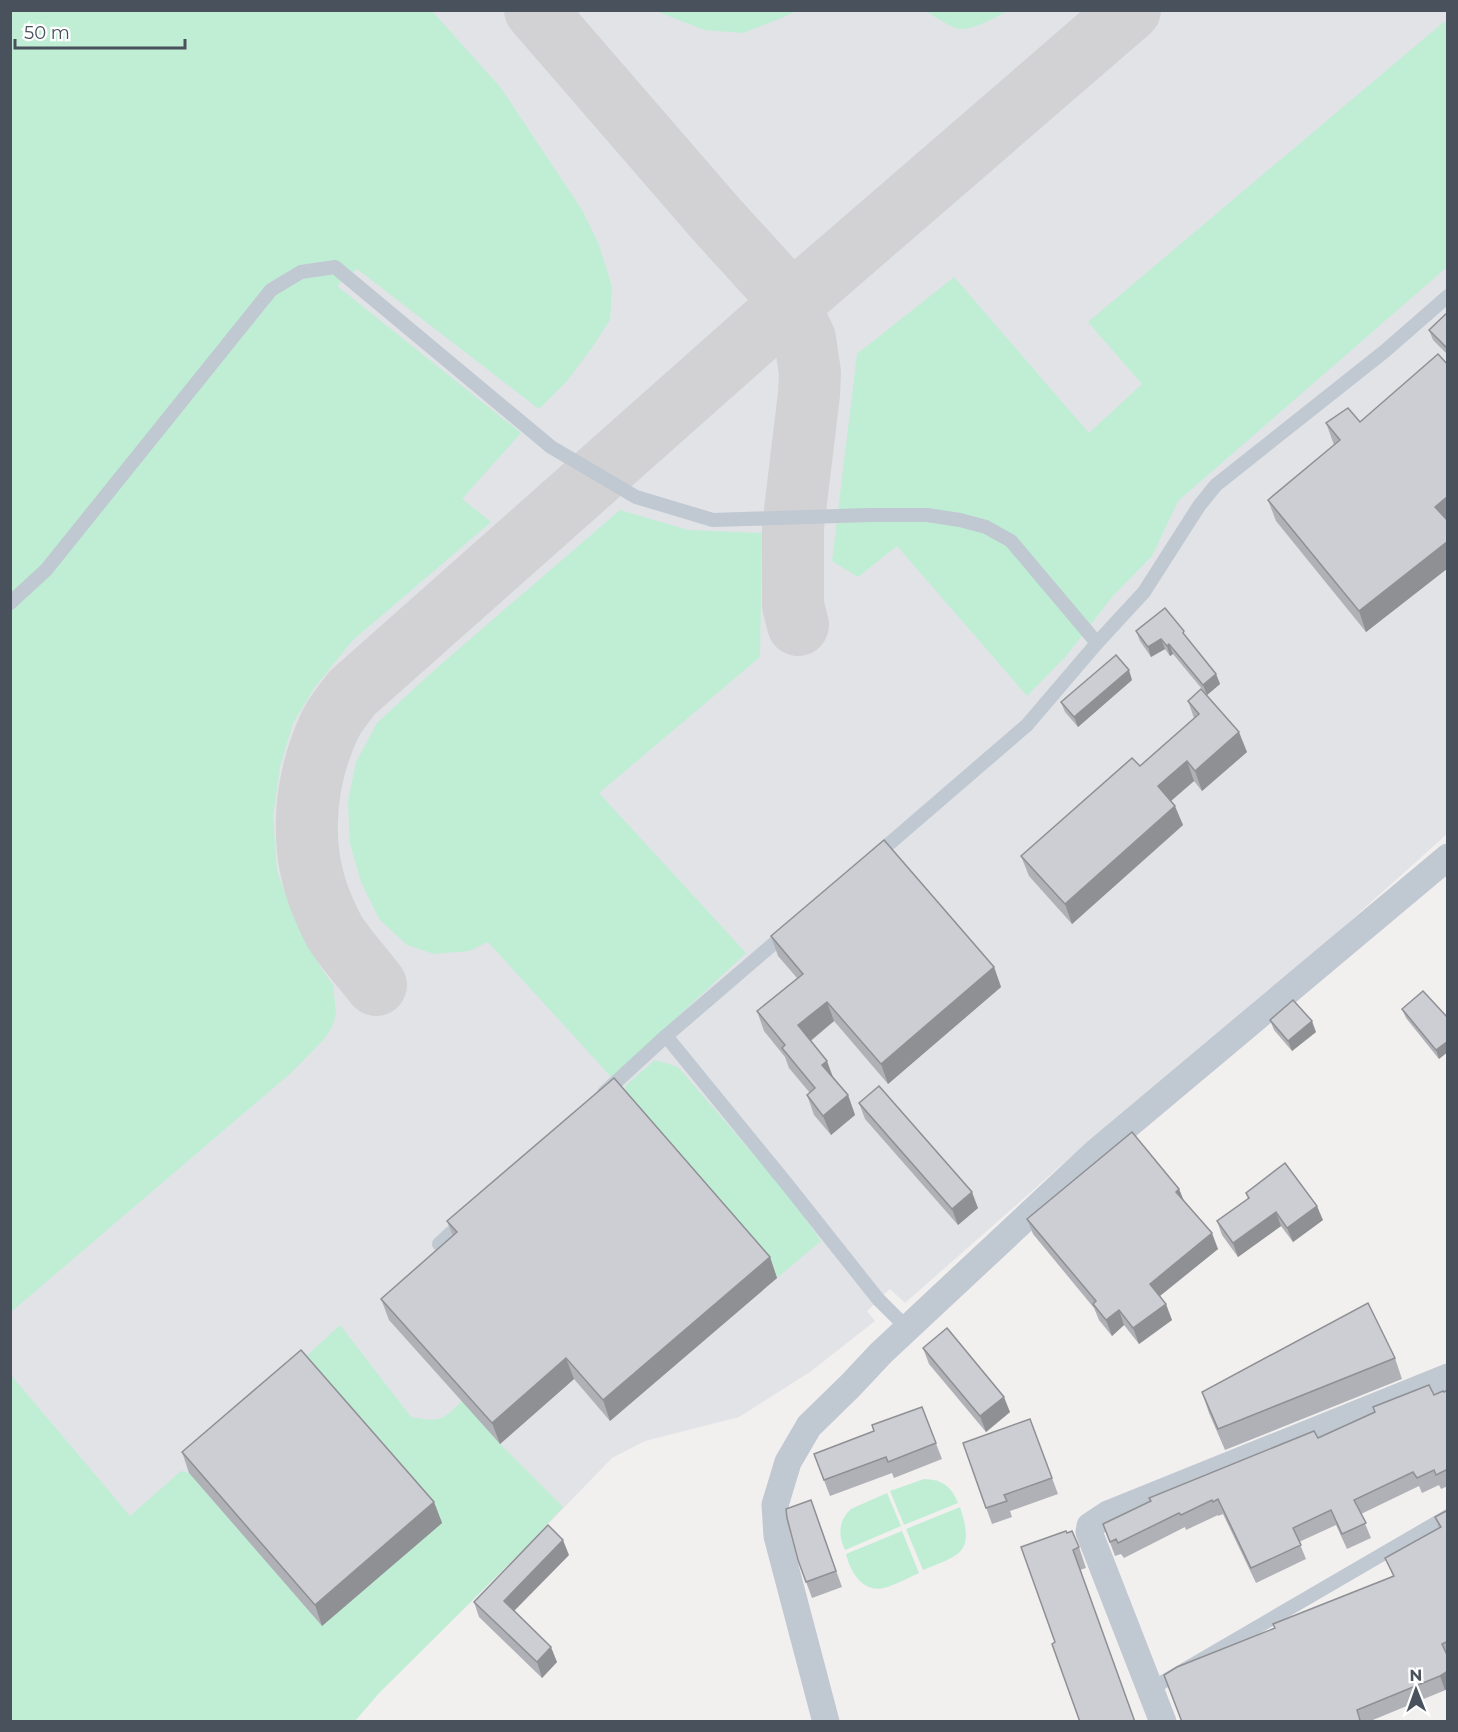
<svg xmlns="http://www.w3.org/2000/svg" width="1458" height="1732" font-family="Montserrat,sans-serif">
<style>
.airport{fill:#e1e3e7}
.green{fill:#bfeed5}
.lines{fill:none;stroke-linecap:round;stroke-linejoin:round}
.taxiway{stroke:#d2d2d4;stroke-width:62}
.lane{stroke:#c0c8d1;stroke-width:14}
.street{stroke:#c0c8d1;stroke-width:27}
.wall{fill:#afb1b6}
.shaded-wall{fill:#8f9094}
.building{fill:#ccced4;stroke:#8f9094;stroke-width:1.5}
</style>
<rect width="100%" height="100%" fill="#f2efef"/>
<path class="airport" d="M11 11H1447V834L1310 957 1057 1169 905 1303 890 1289 867 1311 875 1321 810 1372 739 1417 645 1441 612 1458 525 1548 379 1693 355 1721 11 1722Z"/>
<g class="green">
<path d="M11 11H432L501 88 582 210 599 245 612 287 610 320 593 346 567 381 539 409 357 269 337 286 521 433 462 499 491 522 352 641 315 687 293 723 280 767 273 817 277 871 295 920 321 968 333 985 336 1014 332 1027 324 1039 292 1072 11 1312Z"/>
<path d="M658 11H796L784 17 743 33 704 30 661 13Z"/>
<path d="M926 11H1006C999 17 971 30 961 29 951 28 934 16 926 11Z"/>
<path d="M1445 21 1447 23V267L1178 501 1152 556 1112 597 1067 655 1027 696 897 546 858 577 832 561 857 354 954 277 1089 433 1142 384 1088 322Z"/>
<path d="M620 510 688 530 762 533 760 657 599 793 746 953 612 1078 488 942 469 951 434 954 407 945 379 919 361 882 350 844 348 801 356 762 377 723 431 673Z"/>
<path d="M655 1060 678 1067 787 1193 821 1241 777 1278 622 1099 626 1085Z"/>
<path d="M340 1325 411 1417C439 1422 441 1422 462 1401L500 1444 563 1507 525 1548 379 1693 355 1721H11L10 1374 130 1516 181 1471 189 1473 322 1626 301 1361Z"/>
<path d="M924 1479C942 1479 952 1487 958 1503L904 1525 890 1491Z"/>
<path d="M887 1493 901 1526 845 1550C838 1535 838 1521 851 1509Z"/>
<path d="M960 1507C975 1553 961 1555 923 1570L906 1529Z"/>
<path d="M902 1531 919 1573C908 1578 895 1585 884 1588 862 1593 850 1571 846 1554Z"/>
</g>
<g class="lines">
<g class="taxiway">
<path d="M535 10 716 219 776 285 789 305 805 339 810 373 809 394 793 527V605L798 625"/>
<path d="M376 985C363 968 348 952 336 934 332 928 329 920 326 914 298 855 302 786 329 727 334 715 344 704 352 693L789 305 1130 10"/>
</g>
<g class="lane">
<path d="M10 603 46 570 271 290 301 272 335 267 551 447 636 497 713 520 870 515H927L960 520 986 527 1011 541 1097 643"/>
<path d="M875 856 1027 725 1097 643 1144 592 1199 506 1216 485 1385 351 1448 296"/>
<path d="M666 1036 786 1183 878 1299 907 1328"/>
<path d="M604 1093 666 1036 786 933"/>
<path d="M439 1244 464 1221"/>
<path d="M1151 1689 1448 1516"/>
</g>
<g class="street">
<path d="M826 1722 777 1536 775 1505 788 1462 809 1426 850 1386 881 1353 1096 1152 1448 857"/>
<path d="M1163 1722 1089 1532 1090 1526 1108 1514 1448 1377"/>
</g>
</g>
<g class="wall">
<path d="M1448 312V355L1433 340 1429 330Z"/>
<path d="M1448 365V568L1366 632 1276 521 1268 500 1334 445 1326 423 1360 422Z"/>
<path d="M1136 631 1187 638 1216 674 1220 684 1207 695 1173 654 1170 656 1165 649 1151 657 1140 641Z"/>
<path d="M1132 680 1078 727 1065 712 1061 702Z"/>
<path d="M1188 701 1247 752 1202 791 1194 781 1171 801 1183 825 1072 924 1029 876 1021 856 1140 766 1194 718Z"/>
<path d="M771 936 994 967 1001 987 888 1084 834 1021 811 1041 834 1078 848 1095 855 1115 831 1135 814 1115 807 1095 810 1093 789 1068 785 1057 764 1031 757 1011 797 978 778 956Z"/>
<path d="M1402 1009 1448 1018 1439 1059 1406 1018Z"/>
<path d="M1270 1020 1316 1032 1292 1051 1274 1030Z"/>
<path d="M859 1103 978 1208 958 1225 865 1119Z"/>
<path d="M1179 1189 1184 1201 1218 1249 1160 1296 1172 1320 1139 1344 1124 1325 1112 1336 1099 1320 1094 1308 1033 1234 1027 1219Z"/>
<path d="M1246 1193 1323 1220 1293 1242 1281 1226 1238 1257 1222 1235 1217 1221 1248 1199Z"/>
<path d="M447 1221 770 1257 777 1278 610 1421 574 1379 500 1444 389 1320 381 1299 453 1236Z"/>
<path d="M923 1348 1010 1412 986 1432 929 1364Z"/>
<path d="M1395 1358 1402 1379 1225 1450 1209 1413 1202 1392Z"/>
<path d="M1448 1390V1486L1441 1489 1439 1485 1422 1493 1419 1486 1361 1514 1371 1538 1347 1549 1336 1525 1299 1542 1306 1559 1256 1583 1223 1514 1218 1516V1515L1186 1530 1185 1527 1124 1558 1121 1554 1115 1556 1103 1524 1318 1438Z"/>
<path d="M922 1407 942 1459 894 1478 892 1473 830 1496 814 1454 874 1431Z"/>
<path d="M1030 1419 1058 1494 1010 1511 1012 1517 992 1524 963 1443Z"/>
<path d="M182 1452 434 1502 442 1523 322 1626 189 1473Z"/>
<path d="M811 1500 842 1587 812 1598 798 1560Z"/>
<path d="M1448 1510V1689L1368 1722H1182L1275 1628 1393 1576 1385 1558 1439 1528 1435 1517Z"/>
<path d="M1067 1533 1079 1547 1086 1568 1080 1570 1055 1642Z"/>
<path d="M569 1555 514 1611 557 1662 542 1678 479 1617 474 1602Z"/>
</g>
<g class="shaded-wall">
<path d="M1448 496V523L1435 507Z"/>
<path d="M1448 541V568L1366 632 1359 611Z"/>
<path d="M1161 639 1165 649 1151 657 1148 647Z"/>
<path d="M1169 644 1173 654 1170 656 1167 646Z"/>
<path d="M1129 670 1132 680 1078 727 1074 717Z"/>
<path d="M1216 674 1220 684 1207 695 1203 685Z"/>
<path d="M1239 732 1247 752 1202 791 1195 771Z"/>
<path d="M1187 761 1194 781 1165 806 1158 786Z"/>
<path d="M1175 806 1183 825 1072 924 1065 904Z"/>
<path d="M994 967 1001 987 888 1084 881 1064Z"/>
<path d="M827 1002 834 1021 805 1045 798 1025Z"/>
<path d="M1312 1021 1316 1032 1292 1051 1288 1041Z"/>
<path d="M1448 1041V1052L1439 1059 1436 1050Z"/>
<path d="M827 1061 834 1080 822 1065Z"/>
<path d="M848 1095 855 1115 831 1135 823 1116Z"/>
<path d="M1179 1189 1185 1204 1176 1192Z"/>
<path d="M972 1192 978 1208 958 1225 952 1209Z"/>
<path d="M1317 1206 1323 1220 1293 1242 1287 1228Z"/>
<path d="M1276 1212 1281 1226 1238 1257 1233 1243Z"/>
<path d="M1212 1233 1218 1249 1156 1299 1150 1284Z"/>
<path d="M770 1257 777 1278 610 1421 603 1400Z"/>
<path d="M1166 1304 1172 1320 1139 1344 1133 1328Z"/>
<path d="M1119 1310 1124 1325 1112 1336 1106 1320Z"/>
<path d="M566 1358 574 1379 500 1444 492 1423Z"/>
<path d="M1004 1397 1010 1412 986 1432 980 1416Z"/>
<path d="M434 1502 442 1523 322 1626 315 1605Z"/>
<path d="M563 1540 569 1555 509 1616 504 1601Z"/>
<path d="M551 1647 557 1662 542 1678 537 1662Z"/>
<path d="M1448 1671V1689L1445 1690 1440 1676Z"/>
</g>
<g class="building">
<path d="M1448 312V348H1447L1429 330Z"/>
<path d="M1438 354 1448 365V496L1435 507 1448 521V541L1359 611 1268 500 1340 440 1326 423 1348 408 1360 422Z"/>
<path d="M1165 608 1184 631 1183 633 1216 674 1203 685 1169 644 1167 646 1161 639 1148 647 1136 631Z"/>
<path d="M1116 655 1129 670 1074 717 1061 702Z"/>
<path d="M1201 689 1239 732 1195 771 1187 761 1158 786 1175 806 1065 904 1021 856 1132 758 1140 766 1199 714 1188 701Z"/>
<path d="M884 840 994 967 881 1064 827 1002 798 1025 827 1061 822 1065 848 1095 823 1116 807 1095 815 1088 782 1048 785 1045 757 1011 803 974 771 936Z"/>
<path d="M1423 991 1448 1018V1041L1436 1050 1402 1009Z"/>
<path d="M1293 1000 1312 1021 1288 1041 1270 1020Z"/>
<path d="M614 1078 770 1257 603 1400 566 1358 492 1423 381 1299 457 1232 447 1221Z"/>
<path d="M879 1086 972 1192 952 1209 859 1103Z"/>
<path d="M1132 1132 1179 1189 1176 1192 1212 1233 1150 1284 1166 1304 1133 1328 1119 1310 1106 1320 1093 1304 1096 1301 1027 1219Z"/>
<path d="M1285 1163 1317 1206 1287 1228 1276 1212 1233 1243 1217 1221 1249 1198 1246 1193Z"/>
<path d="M1368 1303 1395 1358 1218 1429 1202 1392Z"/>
<path d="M947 1328 1004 1397 980 1416 923 1348Z"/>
<path d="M301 1350 434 1502 315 1605 182 1452Z"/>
<path d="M1429 1385 1434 1395 1443 1391 1444 1392 1448 1390V1469L1436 1475 1434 1470 1417 1478 1413 1472 1354 1500 1366 1523 1342 1534 1331 1510 1293 1528 1301 1545 1251 1568 1218 1499 1213 1502 1212 1500 1181 1515 1179 1513 1118 1543 1116 1539 1110 1542 1103 1524 1151 1501 1149 1498 1314 1431 1318 1438 1375 1412 1373 1407Z"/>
<path d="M922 1407 936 1443 888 1462 886 1457 824 1480 814 1454 874 1431 872 1425Z"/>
<path d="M1030 1419 1052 1478 1004 1495 1007 1501 986 1508 963 1443Z"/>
<path d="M811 1500 836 1571 806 1582 798 1560 787 1518 786 1509Z"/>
<path d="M1448 1510V1641L1442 1644 1448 1657V1671L1440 1676 1357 1710 1360 1720 1356 1722H1182L1164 1675 1177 1667 1275 1628 1273 1624 1394 1576 1385 1558 1441 1527 1435 1517Z"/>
<path d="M548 1525 563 1540 504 1601 551 1647 537 1662 474 1602Z"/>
<path d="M1066 1531 1067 1533 1072 1531 1079 1547 1073 1550 1135 1722H1080L1052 1644 1055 1642 1021 1547Z"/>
</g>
<rect width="1458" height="1732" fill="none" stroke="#48515c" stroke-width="24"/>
<g transform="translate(1416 1690) rotate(359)" stroke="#ffffff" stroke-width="4.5" paint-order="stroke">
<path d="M0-4.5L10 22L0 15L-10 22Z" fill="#48515c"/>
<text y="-9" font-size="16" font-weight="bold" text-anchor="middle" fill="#48515c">N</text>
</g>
<path d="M15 39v9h170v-9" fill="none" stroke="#48515c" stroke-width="3"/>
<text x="24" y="39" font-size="18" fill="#48515c" stroke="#ffffff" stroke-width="4.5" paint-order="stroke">50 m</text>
</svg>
